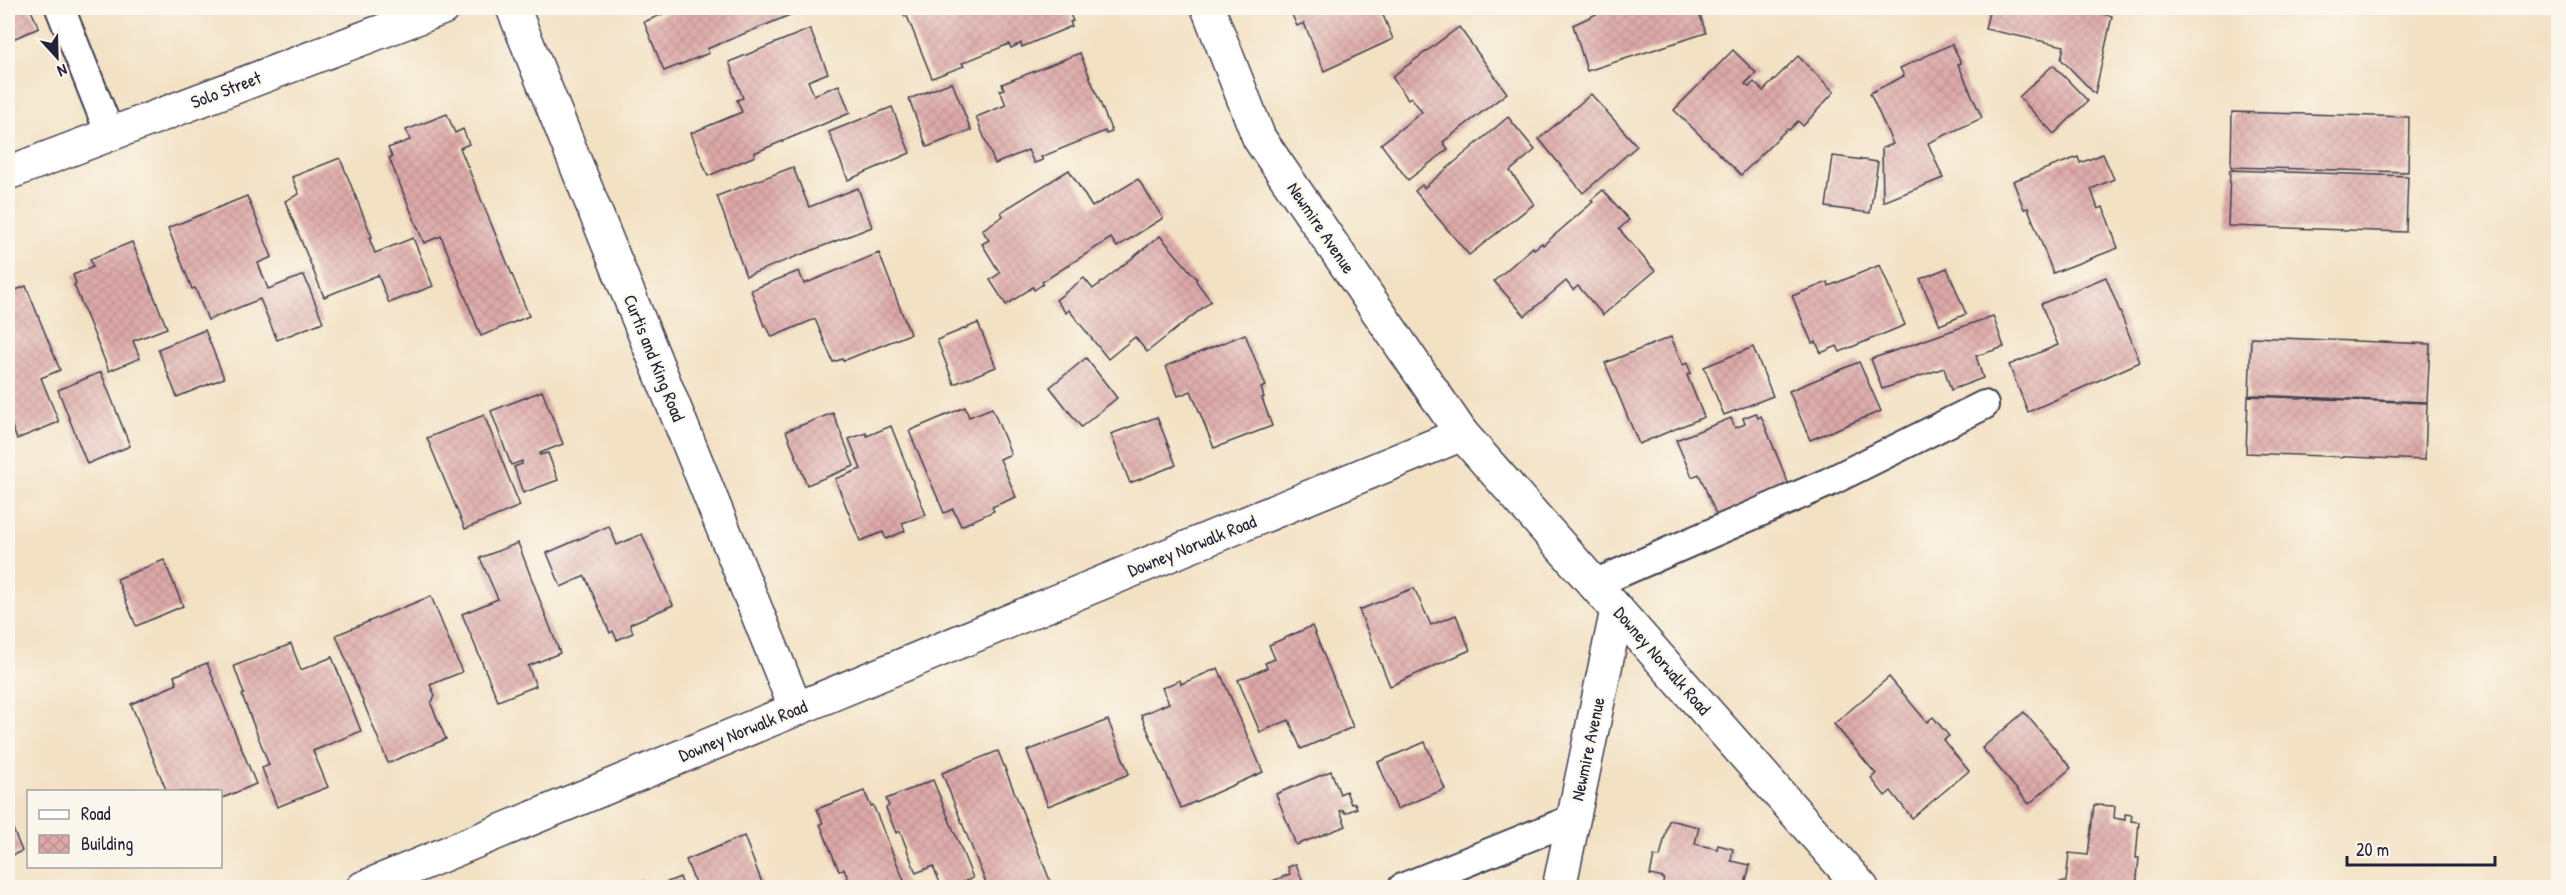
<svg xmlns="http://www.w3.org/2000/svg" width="2566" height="895" font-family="'Patrick Hand',sans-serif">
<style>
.building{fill:url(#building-cross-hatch)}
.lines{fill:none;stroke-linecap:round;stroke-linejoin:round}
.service-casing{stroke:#413f50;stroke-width:32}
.minor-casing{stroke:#413f50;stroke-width:36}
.service{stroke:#fff;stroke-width:28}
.minor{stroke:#fff;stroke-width:33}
.labels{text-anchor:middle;stroke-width:4.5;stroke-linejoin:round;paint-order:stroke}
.street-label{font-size:18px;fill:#22223b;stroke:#fbf7ec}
</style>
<defs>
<pattern id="building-cross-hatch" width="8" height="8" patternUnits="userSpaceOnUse" patternTransform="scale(1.5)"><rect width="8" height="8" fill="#dda9a8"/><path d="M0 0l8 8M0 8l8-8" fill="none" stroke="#bd9192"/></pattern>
</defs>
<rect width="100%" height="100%" fill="#fbf7ec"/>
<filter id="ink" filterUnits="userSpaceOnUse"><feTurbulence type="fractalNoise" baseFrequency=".0167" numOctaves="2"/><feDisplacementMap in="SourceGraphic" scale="12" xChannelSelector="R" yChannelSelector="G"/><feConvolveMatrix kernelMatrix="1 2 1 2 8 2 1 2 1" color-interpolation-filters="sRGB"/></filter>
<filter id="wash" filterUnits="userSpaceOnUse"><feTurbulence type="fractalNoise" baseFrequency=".008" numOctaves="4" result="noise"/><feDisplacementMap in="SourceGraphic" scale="24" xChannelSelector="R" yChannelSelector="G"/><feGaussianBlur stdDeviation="1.35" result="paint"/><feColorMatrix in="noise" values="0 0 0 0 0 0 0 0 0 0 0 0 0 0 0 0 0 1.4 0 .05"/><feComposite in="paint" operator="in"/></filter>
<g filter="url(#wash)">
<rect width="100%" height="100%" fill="#f3e1c4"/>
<g id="blocks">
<g class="building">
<path d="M8 8H30L39 28 8 41Z"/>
<path d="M74 8H89L76 13Z"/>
<path d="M677 8H807L707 49 709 53 664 71 644 22Z"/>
<path d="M901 8H1067L1073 21 1070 22 1072 26 1022 47 1021 43 1011 48 1009 44 962 63 964 66 932 78 907 16 905 17Z"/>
<path d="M1289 8H1380L1393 39 1324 71 1304 23 1297 26Z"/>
<path d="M1609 8H1695L1698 9 1706 33 1587 71 1573 25Z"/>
<path d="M1990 8H2074L2112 16 2095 94 2061 59 2064 46 1985 29Z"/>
<path d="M1459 27 1507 93 1443 142 1448 149 1408 180 1381 144 1422 112 1411 97 1408 99 1392 77Z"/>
<path d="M810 29 828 73 808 81 814 95 839 85 850 113 754 153 755 156 708 176 691 133 742 112 737 100 743 98 729 62Z"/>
<path d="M1952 44 1961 63 1958 64 1982 118 1928 143 1943 178 1883 202 1882 148 1893 144 1870 93 1904 76 1900 68Z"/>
<path d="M1733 50 1756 73 1745 84 1749 87 1754 82 1763 91 1798 56 1834 92 1803 126 1798 121 1789 130 1787 129 1741 175 1674 110Z"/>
<path d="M1080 53 1112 132 1106 134 1105 131 1041 157 1043 160 1034 163 1028 150 995 164 976 117 1006 105 1000 90 1004 89 1002 84Z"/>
<path d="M2053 65 2088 101 2054 134 2019 97Z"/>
<path d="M952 82 971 130 927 147 909 99Z"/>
<path d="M1591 94 1637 146 1583 193 1539 139Z"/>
<path d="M892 107 910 153 848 180 829 132Z"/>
<path d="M2232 112 2409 117 2408 172 2231 167Z"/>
<path d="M447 114 455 133 463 129 469 144 460 148 529 316 481 336 441 236 424 243 389 158 392 157 388 148 410 140 406 130Z"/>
<path d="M1508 117 1535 150 1510 171 1534 204 1469 255 1415 191 1422 185 1424 188Z"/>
<path d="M2103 154 2114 179 2091 189 2098 209 2103 207 2118 248 2053 273 2028 208 2024 209 2013 181 2078 157 2080 163Z"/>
<path d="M1833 156 1878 162 1870 213 1826 207Z"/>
<path d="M340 158 372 237 369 238 375 253 413 238 433 286 389 303 378 275 324 297 285 201 299 194 292 177Z"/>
<path d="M793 167 809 207 858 188 872 227 746 276 717 196Z"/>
<path d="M1069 170 1092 207 1138 179 1163 218 1117 247 1111 238 1042 282 1043 284 1034 290 1033 287 1006 305 990 280 1000 273 982 244 989 240 982 230 1003 216 1001 212Z"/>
<path d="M2230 170 2408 176 2406 232 2228 226Z"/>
<path d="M1603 190 1629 220 1619 229 1655 271 1603 315 1578 286 1573 290 1566 281 1525 316 1494 281 1533 247 1534 249 1542 243 1543 245 1593 202 1591 200Z"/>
<path d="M247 196 272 257 258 263 268 289 304 275 323 322 277 340 260 299 208 320 195 288 192 289 168 228Z"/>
<path d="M1160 236 1197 279 1196 281 1211 301 1147 352 1135 337 1108 359 1069 310 1066 313 1056 300 1084 278 1093 289Z"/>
<path d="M132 242 167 328 133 341 140 358 109 371 74 285 76 283 73 275 93 267 90 259Z"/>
<path d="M879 253 910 334 843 361 842 359 833 362 815 319 772 337 766 325 764 326 751 290 799 271 804 284Z"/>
<path d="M1880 265 1905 325 1840 352 1837 346 1821 353 1816 342 1812 343 1792 296 1828 282 1829 286Z"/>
<path d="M1947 268 1966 314 1940 325 1920 279Z"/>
<path d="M2106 277 2140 362 2028 412 2009 365 2058 345 2041 304Z"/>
<path d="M26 286 60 370 41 378 59 422 17 439 8 417V293Z"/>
<path d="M1993 316 2004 347 1976 356 1983 378 1951 390 1944 368 1882 389 1871 359Z"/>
<path d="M978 323 996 367 954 384 937 340Z"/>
<path d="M205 330 224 378 177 397 158 349Z"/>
<path d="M1245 334 1266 386 1261 388 1264 397 1262 398 1272 426 1214 448 1191 391 1178 396 1166 366Z"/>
<path d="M1671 337 1683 365 1687 363 1691 373 1687 375 1704 417 1639 444 1605 363Z"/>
<path d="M2251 337 2430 344 2427 402 2249 395Z"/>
<path d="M1753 347 1773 396 1724 415 1704 367Z"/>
<path d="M1086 358 1117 398 1081 427 1050 387Z"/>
<path d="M1859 362 1881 411 1810 440 1789 391Z"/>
<path d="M101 372 130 446 87 464 58 390Z"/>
<path d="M542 391 563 444 540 453V455L548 453 558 480 523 493 514 467 522 464V461L511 465 491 411Z"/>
<path d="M2248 396 2427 403 2425 460 2246 453Z"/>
<path d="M965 407 969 417 992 408 1011 454 1000 459 1016 497 992 507 994 511 961 526 953 509 944 513 909 431Z"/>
<path d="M833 413 854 466 807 485 786 431Z"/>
<path d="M1756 413 1758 418 1761 416 1791 490 1718 519 1699 474 1692 477 1676 440 1731 418 1735 428 1745 424 1743 418Z"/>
<path d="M484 415 520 506 465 529 427 438Z"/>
<path d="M1157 417 1176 465 1130 483 1111 434Z"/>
<path d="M891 426 926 515 902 523 905 531 886 539 883 532 860 541 835 479 861 469 849 439 866 433 867 436Z"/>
<path d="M609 526 617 545 642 534 673 605 630 624 633 633 617 640 613 631 610 633 585 576 561 587 547 553Z"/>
<path d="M518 543 560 653 528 666 536 686 498 701 462 614 498 599 480 558Z"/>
<path d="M164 560 183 606 136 626 117 579Z"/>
<path d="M1414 588 1431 625 1456 615 1470 650 1390 686 1359 610Z"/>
<path d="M431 596 462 672 430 685 435 695 431 704 446 739 388 763 336 635Z"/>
<path d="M1312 626 1353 727 1301 749 1289 720 1260 732 1238 680 1267 668 1265 663 1275 659 1269 645Z"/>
<path d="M291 644 301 670 332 657 361 731 313 751 328 787 277 807 262 768 269 765 242 695 244 694 234 666Z"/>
<path d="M207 663 256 784 220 799V792H167L131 704 177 684 174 676Z"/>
<path d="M1218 668 1263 772 1181 808 1141 715 1169 703 1162 688 1180 680 1181 684Z"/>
<path d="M1889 677 1927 722 1933 717 1949 736 1943 740 1969 771 1912 818 1891 791 1885 796 1871 778 1876 774 1834 724Z"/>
<path d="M2024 712 2071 768 2029 804 1982 748Z"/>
<path d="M1108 720 1129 774 1048 806 1027 751Z"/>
<path d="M1425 742 1445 789 1397 809 1378 762Z"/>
<path d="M998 751 1053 888H988L942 773Z"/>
<path d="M1331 771 1340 794 1346 791 1351 804 1355 803 1357 808 1345 813 1343 810 1340 811 1346 826 1296 845 1276 794Z"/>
<path d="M933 780 973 878 948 888H942L933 866 916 873 900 831 896 833 886 808 889 806 886 799Z"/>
<path d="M864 791 871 806 873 805 907 888H852L844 869 839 871 820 824 823 823 817 809Z"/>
<path d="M2094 805 2115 806 2114 818 2125 820V814L2132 815 2131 821 2139 822 2136 858H2139L2136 888H2059L2060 882H2066L2069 853 2088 855Z"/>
<path d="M8 817 22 851 8 857Z"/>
<path d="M1669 820 1699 827 1695 844 1717 849 1718 845 1733 849 1731 861 1750 865 1744 888H1662L1664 878 1650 875 1654 856 1660 857Z"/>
<path d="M744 836 764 888H697L686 860Z"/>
<path d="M1296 864 1305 888H1255L1290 874 1288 867Z"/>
<path d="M680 877 684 888H655V887Z"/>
<path d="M644 881 646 888H628V887Z"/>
</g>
</g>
</g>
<g filter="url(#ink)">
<use href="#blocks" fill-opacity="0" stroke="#413f50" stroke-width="1.5"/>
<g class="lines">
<defs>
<g id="service">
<path d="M60 8 110 134"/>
<path d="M1594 584 1827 483 1984 405"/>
<path d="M1402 888 1573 819"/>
</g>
<g id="minor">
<path d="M513 8 796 709"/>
<path d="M1208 8 1259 138 1462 434 1862 888"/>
<path d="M8 173 443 8"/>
<path d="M363 888 1462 434"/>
<path d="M1559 888 1617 610"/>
</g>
</defs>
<use href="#service" class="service-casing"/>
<use href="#minor" class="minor-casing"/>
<use href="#service" class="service"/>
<use href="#minor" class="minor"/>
</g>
</g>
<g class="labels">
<g class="street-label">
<text transform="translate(226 90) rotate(-21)" y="6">Solo Street</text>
<text transform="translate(1321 228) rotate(56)" y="6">Newmire Avenue</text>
<text transform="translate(654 358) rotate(68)" y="6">Curtis and King Road</text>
<text transform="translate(1192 546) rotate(-22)" y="6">Downey Norwalk Road</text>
<text transform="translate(1662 661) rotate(49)" y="6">Downey Norwalk Road</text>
<text transform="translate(743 731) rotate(-22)" y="6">Downey Norwalk Road</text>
<text transform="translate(1588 749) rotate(-78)" y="6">Newmire Avenue</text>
</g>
</g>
<rect width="2566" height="895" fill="none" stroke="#fbf7ec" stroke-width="30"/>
<rect x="27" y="790" width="195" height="78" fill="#fbf7ec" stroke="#a4a2a5" stroke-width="1.5"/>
<rect x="39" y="810" width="30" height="9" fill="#ffffff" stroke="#a4a2a5" stroke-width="1.5"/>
<text x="81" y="820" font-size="18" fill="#22223b">Road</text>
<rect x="39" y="835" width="30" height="18" fill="url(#building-cross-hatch)" stroke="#a4a2a5" stroke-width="1.5"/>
<text x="81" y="850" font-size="18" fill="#22223b">Building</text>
<g transform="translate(57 57) rotate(158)" stroke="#fbf7ec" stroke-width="4.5" paint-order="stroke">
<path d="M0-4.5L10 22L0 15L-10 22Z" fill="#22223b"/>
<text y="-9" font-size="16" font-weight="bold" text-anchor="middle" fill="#22223b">N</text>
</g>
<path d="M2347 856v9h148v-9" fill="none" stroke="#22223b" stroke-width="3"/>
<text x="2356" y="856" font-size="18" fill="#22223b" stroke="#fbf7ec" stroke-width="4.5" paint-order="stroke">20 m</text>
</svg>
